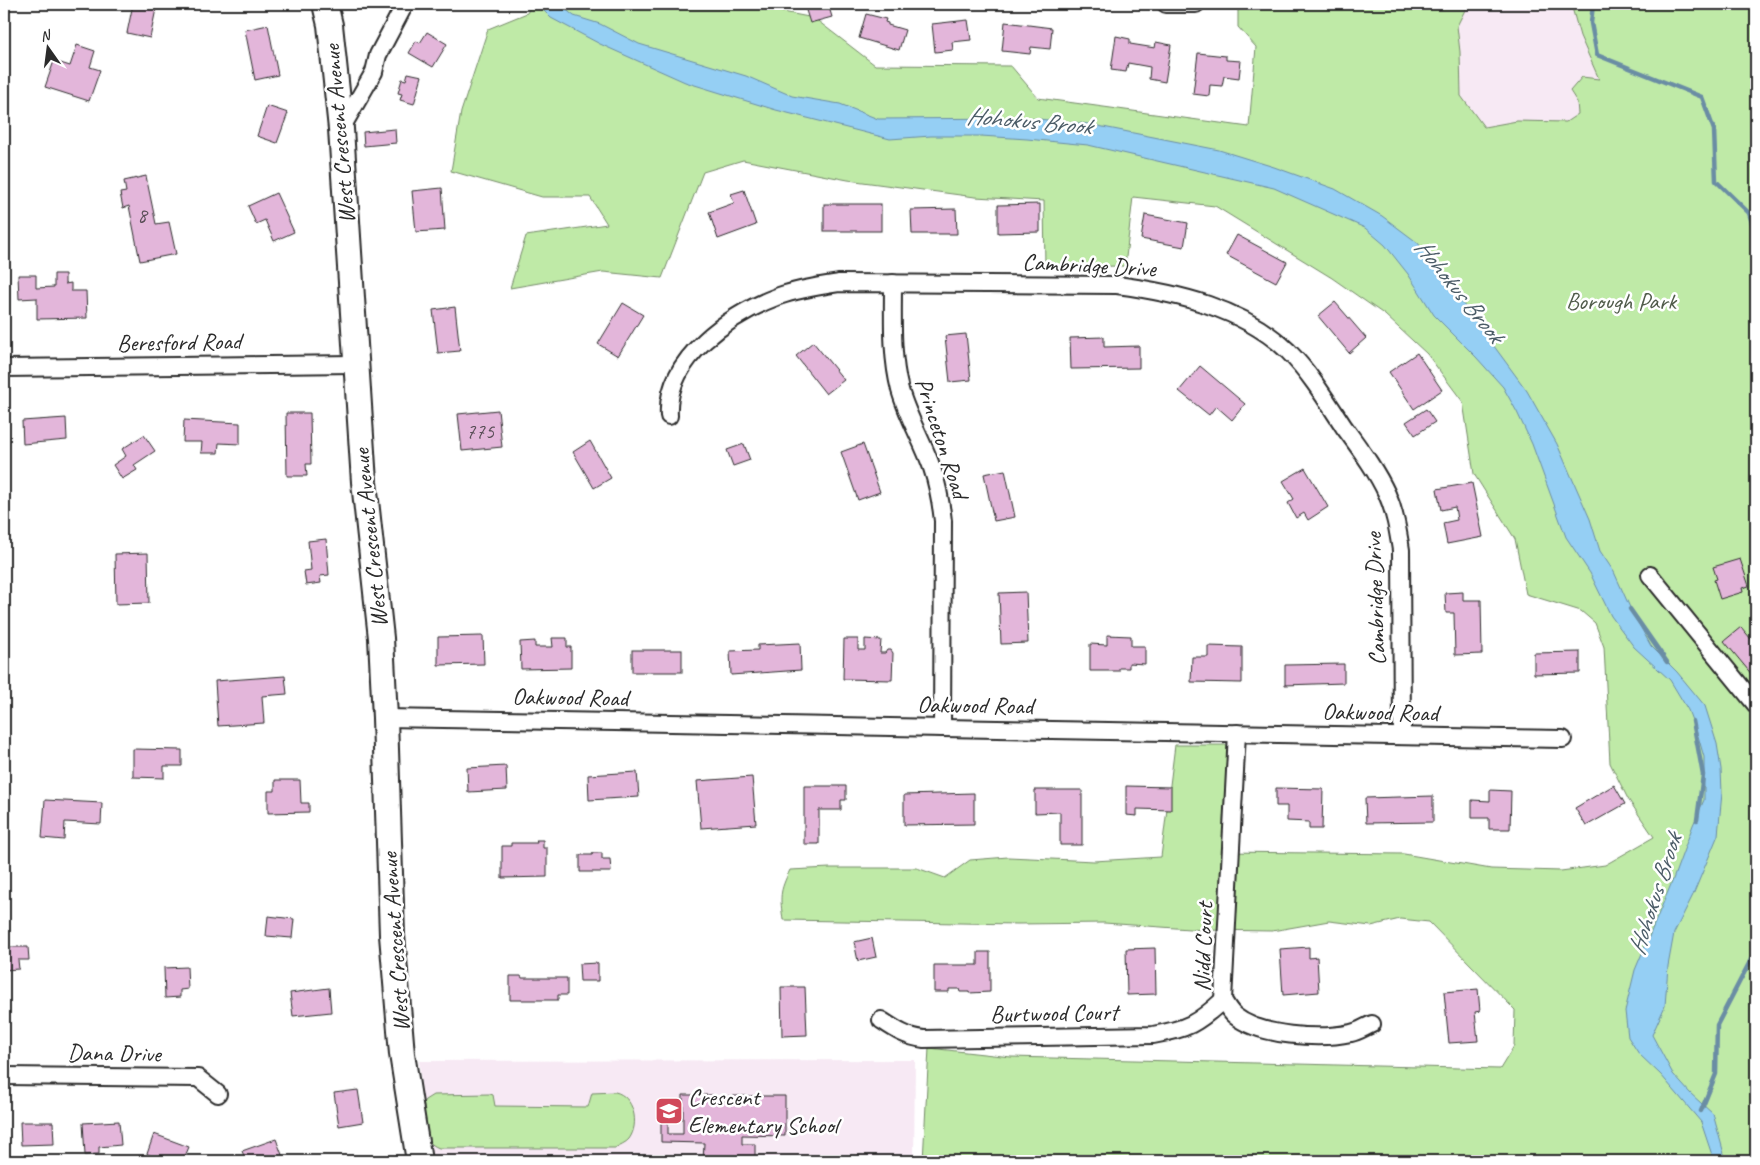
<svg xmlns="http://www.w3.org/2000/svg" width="1760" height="1165" font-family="Caveat,sans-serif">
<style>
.built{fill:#f7e9f4}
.green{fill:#bfeaa7;stroke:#758a69}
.water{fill:#95cff4;stroke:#6b8da4}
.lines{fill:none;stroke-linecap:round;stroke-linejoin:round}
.stream{stroke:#6b8da4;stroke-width:4.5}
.building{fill:#e3b6da;stroke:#2b2b2b}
.street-casing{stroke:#2b2b2b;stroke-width:20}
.secondary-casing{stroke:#2b2b2b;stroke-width:28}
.street{stroke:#fff;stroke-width:16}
.secondary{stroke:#fff;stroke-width:24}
.labels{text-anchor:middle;stroke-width:5;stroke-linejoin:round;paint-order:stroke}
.number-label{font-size:21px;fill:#594e57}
.street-label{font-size:24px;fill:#2b2b2b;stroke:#fff}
.park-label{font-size:24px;fill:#505b4a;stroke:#fff}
.poi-label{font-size:24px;fill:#2b2b2b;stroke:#fff;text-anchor:start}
.water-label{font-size:25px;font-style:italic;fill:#4b5c67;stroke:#fff}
</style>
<rect width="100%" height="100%" fill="#fff"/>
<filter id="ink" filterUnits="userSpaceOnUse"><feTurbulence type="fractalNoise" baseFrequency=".02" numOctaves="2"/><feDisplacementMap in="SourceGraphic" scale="10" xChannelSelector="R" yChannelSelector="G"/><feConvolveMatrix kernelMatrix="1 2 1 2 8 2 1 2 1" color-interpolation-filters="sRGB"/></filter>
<g filter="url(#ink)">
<g class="built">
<path d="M1474 4H1571L1580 36 1599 79 1570 92 1577 102 1578 114 1566 122 1517 121 1484 127 1461 96 1460 52 1457 26 1465 10Z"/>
<path d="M915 1060 914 1161H428L419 1061Z"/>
</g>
<g class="green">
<path d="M532 4H757V7L814 18 875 65 1011 66 1038 98 1249 127 1256 47 1238 27V4H1474L1465 10 1457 26 1460 52 1461 96 1484 127 1517 121 1566 122 1578 114 1577 102 1570 91 1582 77 1599 79 1580 36 1571 4H1756V1161H923L929 1048 1011 1057 1500 1069 1514 1046 1515 1010 1429 922 1400 919 1371 926 1329 921 1272 931 1204 930 1104 923 1018 924 783 920C780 897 779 892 790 870L830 868H917L945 878 970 860 1008 857 1094 861 1161 857 1175 745H1228L1224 852 1404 854 1491 869 1561 871 1605 865 1654 837 1628 799 1610 763 1604 647 1595 623 1581 611 1526 594 1515 539 1474 474 1463 402 1427 354 1385 315 1332 278 1215 206 1133 197 1125 266 1045 267 1044 201 975 197 848 180 743 160 703 172 662 278 603 272 510 288 526 236 607 224 590 197H542L451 171 461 112 488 29 527 13Z"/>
<path d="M615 1092C634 1096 640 1124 629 1139 626 1143 619 1145 615 1148H439C421 1141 422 1126 419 1109L425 1100 433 1095 490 1094 493 1095 495 1106 588 1107 592 1093Z"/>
</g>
<path class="water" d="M537 4H559L574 16 600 24 639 44 746 76 792 96 840 104 878 119 1028 118 1088 124 1219 150 1274 167 1335 189 1382 216 1418 243 1527 391 1557 444 1590 519 1600 551 1614 572 1632 612 1651 646 1677 672 1705 706 1717 744 1721 769 1722 793 1718 835 1693 895 1674 933 1668 966 1665 1006 1652 1035 1673 1074 1690 1093 1713 1114 1726 1161H1714L1701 1122 1661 1075 1639 1054 1628 1037 1625 1011 1635 970 1672 882 1693 825 1704 800V757L1698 736 1688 710 1670 680 1634 647 1611 616 1590 573 1566 537 1532 444 1517 412 1503 387 1476 357 1434 315 1408 274 1385 245 1365 228 1274 188 1088 145 1027 139 981 136H931L890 139 776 110 685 82 600 44 551 18Z"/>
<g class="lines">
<g class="stream">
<path d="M1593 4 1591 23 1597 55 1702 97 1714 130 1716 181 1749 213 1756 235"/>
<path d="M1630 609 1667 662"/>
<path d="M1693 721 1703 775 1697 820"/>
<path d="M1701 1111 1716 1074 1717 1025 1756 950"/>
</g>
</g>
<g class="building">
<path d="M133 4H157L150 38 127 33Z"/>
<path d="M804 4H828L832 17 810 23Z"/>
<path d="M866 14 886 19 885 22 888 23V25L905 30 899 50 859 38Z"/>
<path d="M968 20 971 40 952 42 953 50 935 52 932 24Z"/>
<path d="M1005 22 1052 28 1050 49 1031 47 1030 54 1002 51Z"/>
<path d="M268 25 278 75 255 80 245 30Z"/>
<path d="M427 32 447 44 433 67 409 53 416 41 420 43Z"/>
<path d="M1116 36 1130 39V44L1155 48 1156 42 1171 45 1165 82 1149 79 1150 67 1128 63 1126 72 1111 70Z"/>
<path d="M77 45 95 51 90 67 100 70 89 101 45 87 54 61 70 66Z"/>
<path d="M1198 53 1226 56V60L1241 61 1239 78 1224 76 1222 86 1210 85 1209 96 1193 94Z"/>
<path d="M408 73 422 76 414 104 400 100 402 94 398 93 402 79 406 80Z"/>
<path d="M267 106 288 113 277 143 257 136Z"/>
<path d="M395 129 396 143 364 146 363 132Z"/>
<path d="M146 176 156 224 169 222 176 254 140 261 129 206 123 208 120 193 126 192 124 181Z"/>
<path d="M442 188 445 230 416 232 412 191Z"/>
<path d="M744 190 756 225 718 239 709 212 734 203 731 194Z"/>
<path d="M276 193 294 232 274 241 265 220 256 224 248 206Z"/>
<rect x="824" y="204" width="57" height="27"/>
<path d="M1040 204V232L998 233V205Z"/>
<path d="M956 209 957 234H912L911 210Z"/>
<path d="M1145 215 1188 223 1184 247 1141 239Z"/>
<path d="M1237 235 1287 262 1276 282 1226 255Z"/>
<path d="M54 274H65V284L71 283V291H86L87 318 37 319V298L19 299 18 275H36V288L54 287Z"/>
<path d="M1335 302 1366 338 1349 353 1318 316Z"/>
<path d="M623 303 643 315 618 356 598 344Z"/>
<path d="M455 307 460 351 438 353 433 310Z"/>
<path d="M966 334 971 380 950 382 945 336Z"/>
<path d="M1104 337V347L1139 346V368L1071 369 1070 338Z"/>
<path d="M813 342 844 380 826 394 796 356Z"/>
<path d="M1417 353 1442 390 1414 409 1389 372Z"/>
<path d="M1200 366 1245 404 1232 420 1216 406 1209 415 1179 391Z"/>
<path d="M1426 409 1435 422 1415 435 1406 422Z"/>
<path d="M498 410 502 447 462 451 458 414Z"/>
<path d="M286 413H310L311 464H306L307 476H287Z"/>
<path d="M66 418 67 440 23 444 22 421Z"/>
<path d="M184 420 240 423V444L219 443 218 453H201L202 442H183Z"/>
<path d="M144 435 155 451 134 465 137 470 122 479 113 465 126 456 122 449Z"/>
<path d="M590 441 611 478 594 488 573 452Z"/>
<path d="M744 444 750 460 733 466 727 450Z"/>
<path d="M863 444 880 492 858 500 841 452Z"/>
<path d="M1305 468 1328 507 1308 520 1304 513 1296 518 1288 503 1294 499 1283 481Z"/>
<path d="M1005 470 1015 517 994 521 984 474Z"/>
<path d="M1472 483 1483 537 1447 544 1443 523 1457 520 1455 507 1441 510 1437 489Z"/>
<path d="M326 539 329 575 320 576 321 583 306 585 304 571 311 570 308 541Z"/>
<path d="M148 553 149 603 116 604 115 554Z"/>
<path d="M1740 559 1749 586 1742 588 1743 592 1720 599 1714 580 1717 579 1713 567Z"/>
<path d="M1026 592 1028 643 1001 644 999 593Z"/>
<path d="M1463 592V600H1481L1482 654 1455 655 1454 613H1446L1445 593Z"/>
<path d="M1741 627 1756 645V674L1753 676 1724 641Z"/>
<path d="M1107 635 1131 636V646H1145V664L1129 663V668H1119V671H1090V644L1107 645Z"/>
<path d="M483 636 484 664 438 665V637Z"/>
<path d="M552 638H567V647H571V668L521 669 520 642 535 641V647H553Z"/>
<path d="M844 639H858V650H865V639L881 640 880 653H885L887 650H891L893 653 892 680 843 679Z"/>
<path d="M800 643 801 670 731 675 730 651 758 650V645Z"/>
<path d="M1208 646 1242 647V683L1191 682 1192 657H1208Z"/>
<rect x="632" y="650" width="50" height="22"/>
<path d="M1580 652V673L1534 674V653Z"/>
<path d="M1344 664V683L1285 685V665Z"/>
<path d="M285 676 287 694 262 696 264 723 218 726 215 681Z"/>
<path d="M133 749 182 750V766H164V778L133 777Z"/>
<path d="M506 766 507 790 468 792 467 768Z"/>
<path d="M637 772 639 797 589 800 588 775Z"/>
<path d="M752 777 756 824 701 828 697 781Z"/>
<path d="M275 780H300L301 803H309V812L268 813V791H275Z"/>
<path d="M1614 785 1625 804 1586 826 1575 808Z"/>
<path d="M804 786H846V800H841V810H819V844H804Z"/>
<path d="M1126 786 1171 787V810L1137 809V816L1126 815Z"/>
<path d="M1276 788 1323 789 1322 829H1309V822L1287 821V806H1276Z"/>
<path d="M1035 790H1082V845H1060V812L1035 813Z"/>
<path d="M1490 790 1511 791 1510 829H1489V818H1472V800L1490 801Z"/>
<path d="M974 793V824L904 825V795Z"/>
<path d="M1433 796V822L1366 823 1365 798Z"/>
<path d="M45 800 102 803 101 824 65 822 64 840 42 838Z"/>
<path d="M536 840H543V848H547V877L502 878V846H511V843H537Z"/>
<path d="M593 853H602V859H610L611 872H580V855H592Z"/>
<path d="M268 916 294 919 292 938 266 936Z"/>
<path d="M872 938 876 957 858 961 854 942Z"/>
<path d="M4 947H28L29 960H18L19 969 4 970Z"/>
<path d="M1309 947V958L1317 957 1319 992 1283 995 1280 949Z"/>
<path d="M1155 948 1156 994 1127 995 1126 949Z"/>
<path d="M978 952H990V992L969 993V992H960L959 989H949V992H934V965H978Z"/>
<path d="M598 963V981H580L579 964Z"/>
<path d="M187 967 188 989 180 990V997L165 998 164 968Z"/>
<path d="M510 976H521L522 978H567V995H558V1000H510Z"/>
<path d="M781 987H805L807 1035 782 1036Z"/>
<path d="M329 988 331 1012 293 1016 290 993Z"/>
<path d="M1478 989 1480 1011 1475 1012 1478 1041 1449 1043 1444 992Z"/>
<path d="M358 1090 363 1122 339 1126 334 1093Z"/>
<path d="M683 1095H713V1101H728V1096H785V1136L742 1135V1144H755V1161H703L704 1143 661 1142V1119L668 1120V1134H683Z"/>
<path d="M119 1121 121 1145 99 1147V1154L85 1155 83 1123Z"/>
<path d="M20 1122H53L54 1144 21 1145Z"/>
<path d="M154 1134 189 1147 183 1161H165L147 1154Z"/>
<path d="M276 1139 284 1160 246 1161 242 1151Z"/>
</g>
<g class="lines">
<defs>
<g id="street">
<path d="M1166 4H1196"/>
<path d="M341 129 374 72 378 55 405 4"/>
<path d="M893 283C893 319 891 355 900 390 908 418 923 442 932 468 938 486 941 503 943 521L942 728"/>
<path d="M4 368 355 364"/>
<path d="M669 416C665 358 731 314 779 296 798 289 819 286 839 283L1117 285C1177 293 1243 308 1288 351 1310 373 1327 401 1344 427 1360 449 1376 470 1387 494 1395 512 1398 531 1401 550L1402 736"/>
<path d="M1650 575 1756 705"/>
<path d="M385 718 1563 739"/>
<path d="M1237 733 1223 1000C1226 1005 1230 1012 1235 1016 1260 1036 1319 1040 1351 1033 1358 1032 1365 1027 1372 1024"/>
<path d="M881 1020C896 1030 906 1037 924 1039L1153 1035C1187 1029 1197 1024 1223 1000"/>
<path d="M4 1076 198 1078 218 1094"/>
</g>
<path id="secondary" d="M325 4 330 25 341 129 364 482 381 638 385 718 392 935 402 1054 419 1161"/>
</defs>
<use href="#street" class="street-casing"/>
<use href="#secondary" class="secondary-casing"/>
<use href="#street" class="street"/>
<use href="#secondary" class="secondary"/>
</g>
</g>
<defs>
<symbol id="school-square" viewBox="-11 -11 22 22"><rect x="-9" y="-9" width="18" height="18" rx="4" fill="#d1495b" stroke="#fff"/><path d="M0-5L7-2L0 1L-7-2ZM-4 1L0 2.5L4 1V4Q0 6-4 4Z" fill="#fff"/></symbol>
</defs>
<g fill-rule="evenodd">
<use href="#school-square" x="653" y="1095" width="32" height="32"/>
</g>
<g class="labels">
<g class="number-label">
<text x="142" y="222">8</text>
<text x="480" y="438">775</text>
</g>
<g class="street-label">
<text transform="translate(339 134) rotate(-95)" y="8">West Crescent Avenue</text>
<text transform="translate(1089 265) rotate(3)" y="8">Cambridge Drive</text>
<text transform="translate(179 342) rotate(-1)" y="8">Beresford Road</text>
<text transform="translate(942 438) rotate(72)" y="8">Princeton Road</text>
<text transform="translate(370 538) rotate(-96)" y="8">West Crescent Avenue</text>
<text transform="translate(1375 599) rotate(-92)" y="8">Cambridge Drive</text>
<text transform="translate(570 697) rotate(1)" y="8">Oakwood Road</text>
<text transform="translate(975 705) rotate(1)" y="8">Oakwood Road</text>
<text transform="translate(1380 712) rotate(1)" y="8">Oakwood Road</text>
<text transform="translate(395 942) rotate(-94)" y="8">West Crescent Avenue</text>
<text transform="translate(1203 947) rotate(-88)" y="8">Nidd Court</text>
<text transform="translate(1054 1013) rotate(-1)" y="8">Burtwood Court</text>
<text transform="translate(114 1053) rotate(1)" y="8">Dana Drive</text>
</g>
<g class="park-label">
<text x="1621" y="309">Borough Park</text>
</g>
<g class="poi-label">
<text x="688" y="1105">Crescent<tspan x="688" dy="28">Elementary School</tspan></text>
</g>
<g class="water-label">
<text transform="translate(1029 120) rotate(5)" y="9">Hohokus Brook</text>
<text transform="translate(1460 290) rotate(51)" y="9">Hohokus Brook</text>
<text transform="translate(1654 894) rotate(-72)" y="9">Hohokus Brook</text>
</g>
</g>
<rect width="1760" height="1165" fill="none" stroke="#fff" stroke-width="20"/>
<rect x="10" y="10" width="1740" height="1145" fill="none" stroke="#2b2b2b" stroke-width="2" filter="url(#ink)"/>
<g transform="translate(48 48) rotate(346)" stroke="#ffffff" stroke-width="4" paint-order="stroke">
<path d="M0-4L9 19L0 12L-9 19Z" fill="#2b2b2b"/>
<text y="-8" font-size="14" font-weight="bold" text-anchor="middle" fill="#2b2b2b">N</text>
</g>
</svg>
